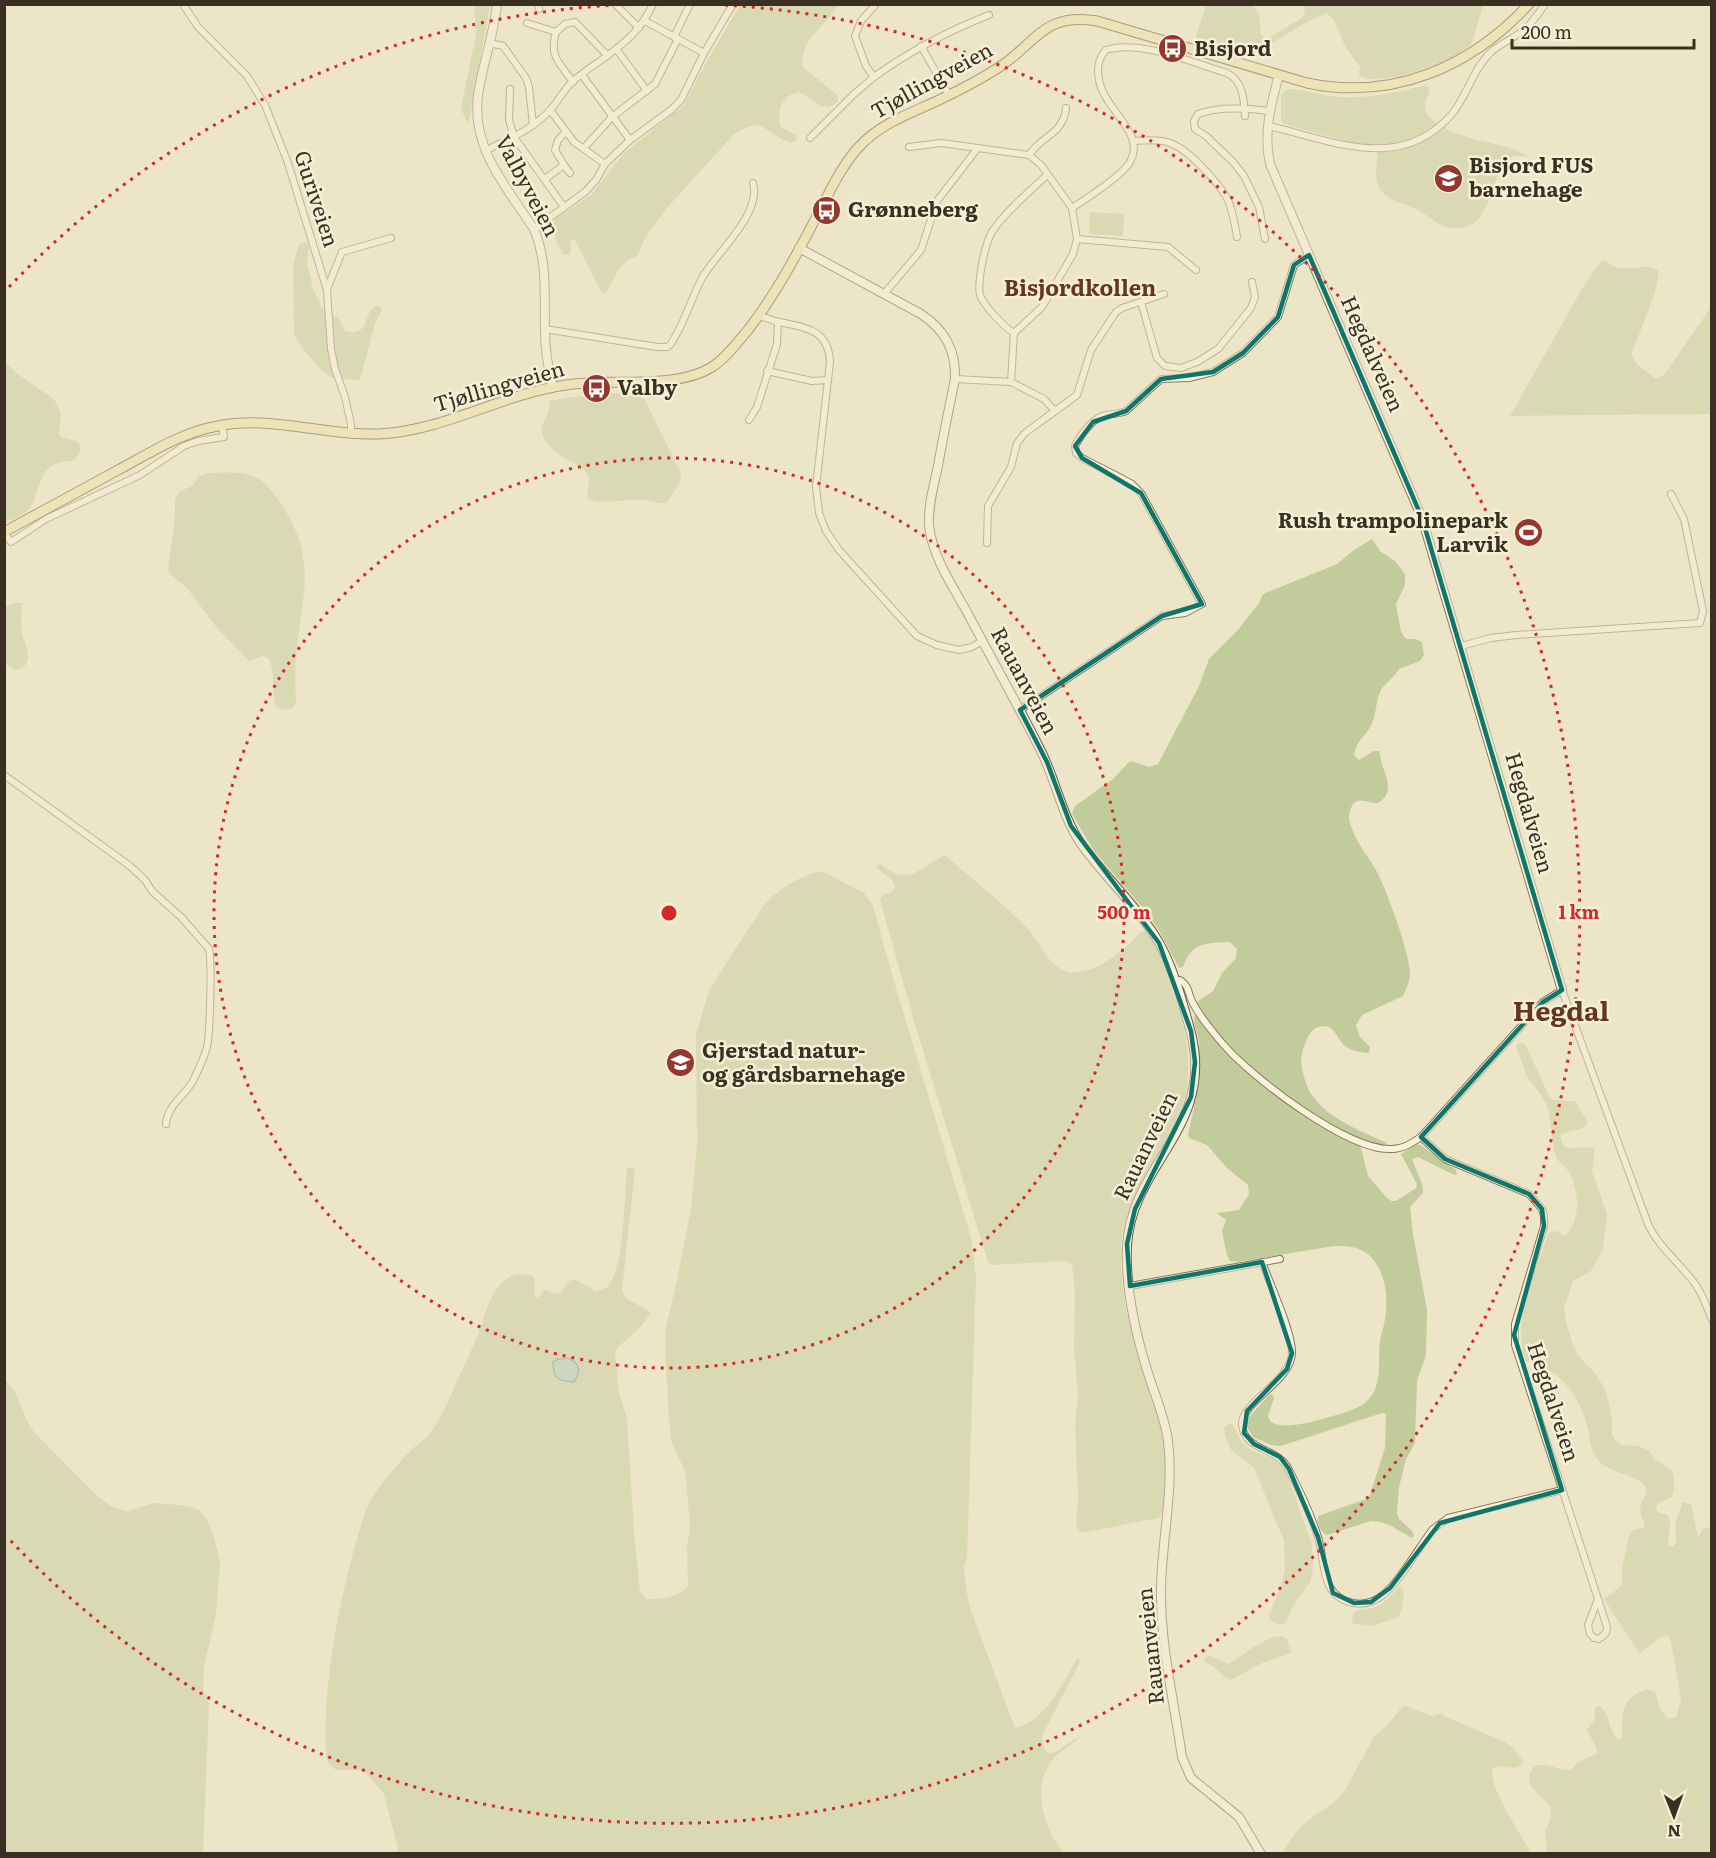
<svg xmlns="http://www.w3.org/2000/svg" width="1716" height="1858" font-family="Literata,serif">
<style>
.green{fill:#c2cb9c}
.water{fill:#a9c1bc;stroke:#6f908b;stroke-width:1.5}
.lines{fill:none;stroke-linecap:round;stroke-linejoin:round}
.minor-casing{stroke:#89785d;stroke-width:8}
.tertiary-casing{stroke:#89785d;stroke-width:10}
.secondary-casing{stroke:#6b5940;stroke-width:10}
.primary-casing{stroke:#574631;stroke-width:11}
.minor{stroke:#f8f2db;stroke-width:6}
.tertiary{stroke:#f8f2db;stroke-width:8}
.secondary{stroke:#f8f2db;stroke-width:8}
.primary{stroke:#efdda2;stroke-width:9}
.marked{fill:none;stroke:#0f766e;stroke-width:4.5;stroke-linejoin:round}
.ring{fill:none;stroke:#d62828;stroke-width:3;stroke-dasharray:3 6}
.labels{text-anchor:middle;stroke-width:5;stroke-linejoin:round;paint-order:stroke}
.poi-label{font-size:21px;font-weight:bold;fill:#3a2f20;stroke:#f5efd7;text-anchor:start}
.street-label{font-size:21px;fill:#3a2f20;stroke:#f5efd7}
.neighbourhood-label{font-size:22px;font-weight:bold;fill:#653521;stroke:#f5efd7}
.district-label{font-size:27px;font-weight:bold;fill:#653521;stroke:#f5efd7}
.centre{fill:#d62828;stroke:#f5efd7;stroke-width:3}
.ring-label{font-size:18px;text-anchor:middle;font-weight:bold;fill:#d62828;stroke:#f5efd7;stroke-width:5;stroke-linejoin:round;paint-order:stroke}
</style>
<rect width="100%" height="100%" fill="#ede5c8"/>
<g class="green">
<path d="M474 5H490L470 118 467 123 461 108 476 35Z"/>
<path d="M740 5H838C827 26 798 40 803 67L837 95 838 101C823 117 814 97 798 92 781 96 776 112 781 127L796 135 797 140 791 143C764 134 765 114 734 134L666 209 645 238 638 255 627 261 619 269 607 292 604 294 601 292 575 240 573 239 570 240 571 251 569 255H564L556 241 553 222 556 218 591 195 624 153 684 105 703 68Z"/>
<path d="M1206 5H1253L1259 14 1261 35 1267 39 1302 18 1305 12 1304 5H1483C1481 12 1474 40 1471 44 1456 62 1379 88 1359 76L1360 67 1345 46 1334 20 1327 13C1321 13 1272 42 1264 49 1259 52 1259 55 1254 58L1201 43 1197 40 1196 36Z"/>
<path d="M1426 85 1430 90C1428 96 1425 101 1425 108 1429 131 1485 142 1504 146 1513 148 1522 154 1530 156 1525 158 1517 154 1512 157 1487 173 1496 225 1459 228 1453 228 1446 228 1441 225 1432 221 1426 214 1418 210 1400 201 1376 200 1376 174 1376 166 1378 158 1377 150L1372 145 1352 143 1284 124 1281 121V95L1288 89C1302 89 1316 94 1330 96 1363 100 1395 93 1426 85Z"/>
<path d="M1090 212 1124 214 1123 236 1089 234Z"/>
<path d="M305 242 309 245 307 263 313 289 322 308 339 318 345 331C372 337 361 313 377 305L382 309 375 324 360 380C355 380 335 379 331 377 320 372 298 344 294 333L293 265 299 244Z"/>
<path d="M1602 260C1609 261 1611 267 1619 268 1632 270 1650 263 1659 271L1655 293 1631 355 1637 364 1656 379 1664 375 1711 307V414L1510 416 1583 287Z"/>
<path d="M5 362 19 375 54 399 61 413 59 435 63 438 77 441 80 445V452L74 460C68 461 61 461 55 464 41 470 38 492 32 505 28 514 13 518 5 523Z"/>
<path d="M610 393H637L644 398 681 474 680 482 667 503C658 504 652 501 643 500 626 498 608 505 591 500L587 496C588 490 590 482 588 476 579 457 549 462 541 429L549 410V401L570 397Z"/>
<path d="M207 473C220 473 235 471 249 475 263 478 271 490 279 501 319 558 302 595 296 657 294 672 296 688 296 703L293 708 285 710C282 709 278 708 276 705 271 699 276 671 268 658L263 656 249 661 217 628 187 588 171 575 168 569 175 518V500L180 491 193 486 198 477Z"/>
<path d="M1372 539 1380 551 1395 561 1405 574V585L1396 604 1401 632 1406 639H1415L1422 642 1424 655 1420 661 1399 669C1394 678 1385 683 1381 690 1375 702 1377 716 1370 727 1364 738 1357 740 1354 755L1359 760 1374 751H1379C1381 757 1381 762 1383 767 1388 781 1393 794 1378 803 1368 804 1357 794 1351 808 1348 814 1349 820 1351 826 1356 842 1367 855 1376 870 1386 889 1410 953 1410 974 1410 981 1406 989 1403 996L1362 1015 1356 1025 1360 1037 1370 1047 1369 1053C1359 1052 1350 1051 1343 1044 1336 1037 1335 1026 1323 1026 1312 1027 1308 1035 1305 1044 1299 1058 1301 1067 1305 1080 1314 1114 1359 1130 1387 1143 1381 1147 1370 1141 1362 1144L1361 1148 1368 1176 1386 1197 1391 1201H1396L1416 1188 1417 1184 1401 1154 1417 1144 1422 1146 1455 1169 1457 1173V1175L1452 1174 1418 1157 1412 1159 1422 1184 1423 1193 1410 1207 1413 1234 1427 1310 1426 1355 1417 1381 1415 1443 1406 1459 1399 1487 1397 1513 1399 1519 1412 1531 1414 1536 1412 1538C1398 1531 1386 1520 1371 1521L1327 1535C1320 1533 1317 1522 1318 1516L1369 1498 1385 1448 1386 1414 1382 1413 1290 1443 1280 1446 1271 1445 1253 1437 1247 1427 1249 1417 1269 1395 1272 1394 1274 1398 1268 1416 1271 1422C1285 1429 1300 1424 1315 1421 1329 1417 1356 1411 1366 1402 1384 1385 1377 1363 1380 1341 1381 1334 1384 1327 1385 1319 1389 1295 1385 1257 1356 1248 1349 1246 1341 1246 1334 1246L1237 1262 1230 1261 1227 1255 1222 1231 1226 1220 1217 1213 1239 1210 1249 1194 1248 1185 1227 1168 1207 1145 1189 1138 1188 1135 1200 1079 1199 1042 1194 1022 1197 1002 1213 991 1222 973 1236 958 1237 949 1230 942C1205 943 1192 942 1183 967L1179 968 1160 932 1147 913 1094 851 1072 814 1075 806 1113 779 1128 763 1132 761 1149 767 1158 764 1199 686 1209 659 1237 631 1259 603 1263 594 1337 564 1354 550Z"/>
<path d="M15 603H22C22 613 20 622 22 632 24 646 37 662 18 670L13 669 4 662 5 607Z"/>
<path d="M943 856H946C973 880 1002 902 1026 927 1037 938 1042 953 1054 964 1079 989 1124 952 1140 932L1145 931C1161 950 1167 975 1175 997 1187 1033 1194 1071 1182 1108 1163 1165 1121 1189 1121 1257 1120 1286 1129 1323 1136 1351 1144 1377 1155 1402 1161 1429 1166 1447 1165 1469 1164 1488 1164 1498 1164 1510 1159 1518L1081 1533 1076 1525 1078 1497 1075 1424 1078 1394 1074 1350 1075 1292 1072 1265 1066 1261 991 1265 988 1262 916 1028 880 900 884 894 891 893 895 887 892 880 877 868V866L880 864C907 886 917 871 943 856Z"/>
<path d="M822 871 864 893 873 906 893 978 972 1241 976 1278 967 1558 964 1567 965 1581 969 1605 1015 1728C1044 1723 1064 1682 1077 1659L1081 1660 1042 1736 1044 1749 1049 1754 1057 1751 1083 1734C1075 1743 1063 1749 1054 1758 1030 1784 1044 1830 1064 1853H385L397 1851 398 1848 384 1794 363 1770H336L328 1763 326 1757C322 1682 341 1588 364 1516 372 1492 394 1468 411 1450 418 1444 426 1439 431 1432 443 1416 450 1397 458 1379 465 1364 472 1349 478 1334 488 1309 495 1265 533 1276L535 1281 534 1294 538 1298 545 1290 557 1294 561 1293 569 1281 574 1279 596 1291 608 1287C625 1262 624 1200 627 1169L630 1167 635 1169 622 1291 627 1299 649 1311 650 1314 641 1327 617 1348 615 1352 619 1393 627 1418 634 1532 640 1591 646 1599C659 1600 680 1597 688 1586L687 1546 690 1527 686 1479 684 1469 672 1444 669 1422 665 1343 666 1327 677 1280 691 1209 697 1144 696 1035 709 990 764 905C780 888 799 876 822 871Z"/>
<path d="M1518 1043H1522L1526 1046 1550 1098 1556 1100 1575 1101 1588 1122C1583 1133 1570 1129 1561 1135V1140L1565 1147C1575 1150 1585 1145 1595 1149L1592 1171 1607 1214 1604 1240 1603 1249 1591 1271 1573 1281 1564 1309 1566 1322 1574 1348 1582 1360 1595 1373 1606 1391 1612 1419V1436L1616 1441 1623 1445 1638 1446 1650 1451 1653 1458 1672 1471C1675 1480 1675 1490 1671 1498L1657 1503 1656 1509 1659 1513 1667 1514C1674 1525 1666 1534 1669 1546L1673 1547 1676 1542 1675 1523 1683 1502 1691 1504 1698 1537 1704 1528 1711 1527V1853H1542L1547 1851 1545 1833 1551 1816 1550 1806C1542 1797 1523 1786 1531 1771 1533 1766 1538 1765 1543 1765 1552 1766 1562 1770 1571 1770L1578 1762 1596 1754 1597 1749 1587 1730 1595 1719V1708L1599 1706C1611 1713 1608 1732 1619 1740L1622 1738C1622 1713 1620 1698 1647 1689L1656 1693 1660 1709 1668 1719 1676 1717 1681 1699 1671 1642 1668 1635 1659 1638 1642 1652 1639 1653 1604 1599 1620 1587 1622 1582V1569L1629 1536 1632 1531 1645 1527C1645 1521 1640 1516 1640 1510 1640 1502 1648 1494 1646 1488 1640 1474 1609 1474 1598 1460 1591 1451 1590 1440 1588 1429 1582 1403 1568 1380 1544 1367 1538 1364 1532 1363 1526 1361 1510 1322 1535 1275 1547 1237L1549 1232 1556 1231 1564 1236C1583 1223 1579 1184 1566 1168 1562 1162 1557 1163 1555 1154 1551 1138 1552 1120 1546 1104 1542 1094 1534 1087 1528 1078 1523 1068 1521 1058 1516 1048Z"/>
<path d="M4 1379C23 1397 20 1414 35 1433L97 1496 112 1507 128 1511 154 1503 180 1505 198 1509 206 1517 214 1538 220 1561 216 1615 204 1666 203 1688 209 1704 203 1853H5Z"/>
<path d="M1231 1423C1239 1430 1238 1442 1247 1447 1261 1456 1275 1457 1286 1471L1312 1545 1313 1569 1310 1582 1292 1608 1285 1624 1280 1625 1271 1621 1269 1616 1282 1583 1285 1569 1284 1541 1254 1468 1231 1450 1225 1436 1224 1427Z"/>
<path d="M1401 1586C1406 1595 1402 1607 1399 1617L1372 1626 1352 1623 1353 1614 1357 1610C1385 1608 1382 1602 1401 1586Z"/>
<path d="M1282 1636 1287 1639 1291 1653 1262 1663 1231 1680C1221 1677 1215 1664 1204 1662L1208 1655 1229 1664 1255 1646 1273 1637Z"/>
<path d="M1405 1706 1433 1716 1443 1713 1444 1716 1505 1742 1514 1749 1524 1762C1515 1775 1502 1761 1494 1768 1483 1777 1523 1839 1530 1851L1535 1853H1282L1295 1833 1306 1822 1334 1802 1345 1790 1374 1737 1389 1723 1401 1708Z"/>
</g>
<path class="water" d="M568 1358 575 1362 579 1369 577 1377 574 1382C558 1381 553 1379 553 1362L558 1359Z"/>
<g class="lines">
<defs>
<g id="minor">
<path d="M183 4 198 27 247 76 265 105 288 163 327 290 331 349 335 369 345 397 351 424V433"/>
<path d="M538 4 539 9"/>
<path d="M615 4 639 28"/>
<path d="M645 21 704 53"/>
<path d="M527 23 556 32"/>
<path d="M556 32 565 24 575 22 607 55"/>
<path d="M556 32C549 57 559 62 573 82"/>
<path d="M674 37 690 4"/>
<path d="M489 43 503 46 526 78 529 87 533 125"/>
<path d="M921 46 949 95"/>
<path d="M617 50 647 91"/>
<path d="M582 75 630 140"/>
<path d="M874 77C910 51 948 31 989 15"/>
<path d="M510 89 509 120 514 137 564 207"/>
<path d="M550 110 574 142 605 164"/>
<path d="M1268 126C1332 140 1400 174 1452 114 1467 96 1473 69 1491 52 1501 43 1515 38 1525 29 1533 22 1539 13 1545 4"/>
<path d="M810 138 854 94 874 77 866 66 855 36 861 21 876 4"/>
<path d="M1134 141C1145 140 1157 139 1167 142 1187 147 1219 183 1228 200 1233 212 1235 225 1237 237"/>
<path d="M909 147 941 143 1029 155 1041 165 1072 208 1077 239 1073 254 1042 307 1014 333 1011 382"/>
<path d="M584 148 612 117 655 84 678 39"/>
<path d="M485 151C508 139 534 129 551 109 559 100 565 88 574 80 605 55 635 43 653 4"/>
<path d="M1029 155C1042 135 1063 135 1066 108"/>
<path d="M564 165 555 150 558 140 566 132"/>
<path d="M545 179 564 165 570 173"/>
<path d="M1072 208C1086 199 1122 176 1130 162 1148 130 1098 109 1098 71 1098 62 1100 57 1106 50 1140 39 1193 63 1227 73 1243 81 1244 99 1245 116"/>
<path d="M534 229 585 192 596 180 605 164 630 140 671 110 681 100 704 53 733 4"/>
<path d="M1077 239 1168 247 1196 270"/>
<path d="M1265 239 1259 207 1244 176 1234 163 1206 136 1195 129 1194 121 1198 114C1219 106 1248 108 1270 111"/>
<path d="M327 289 342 252 391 238"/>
<path d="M884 294 921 250 937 201 977 149"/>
<path d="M1141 302 1157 358 1165 366 1181 368 1197 362 1218 349 1251 308 1255 297 1252 282"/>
<path d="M759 315C787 330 828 318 830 362L816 487 819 513 826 531 839 550 917 636 937 645 959 650 972 647 982 641"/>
<path d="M545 329 657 347H667L670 345C684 325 691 299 702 278 716 253 762 214 753 183"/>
<path d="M1014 333C1004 327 984 306 980 295 977 282 985 243 992 232 1003 214 1031 190 1047 175"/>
<path d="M767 371 812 381 828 380"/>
<path d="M955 379 1011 382 1044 399 1055 411"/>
<path d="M749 420 757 407 777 344 778 322"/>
<path d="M4 532 11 542 46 519 140 475 184 446 198 441 224 437 222 425"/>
<path d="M987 543 988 506 1011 467 1017 443 1025 433 1077 395 1091 350 1116 312 1122 308 1164 294"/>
<path d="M1461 646 1491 638 1516 635 1700 623 1703 611 1684 519 1671 494"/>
<path d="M1020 710 1162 616 1185 613 1202 604 1141 493 1132 484 1119 477 1082 458 1076 453 1075 446C1081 435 1091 421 1102 416 1110 413 1118 415 1126 411L1161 379 1189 378 1213 372 1243 353 1278 317 1294 265 1309 255"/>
<path d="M4 775 130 866 145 880 152 891 182 918 209 949C212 961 210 1034 207 1047 204 1058 198 1071 193 1081 184 1097 168 1104 166 1124"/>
<path d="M1175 982 1180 980C1188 985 1188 991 1191 999 1198 1015 1212 1031 1223 1044 1251 1077 1349 1152 1392 1149 1403 1149 1412 1143 1421 1137"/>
<path d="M1262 1262C1270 1284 1292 1331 1292 1352 1292 1382 1240 1402 1242 1425 1244 1451 1278 1447 1289 1470 1300 1491 1311 1514 1318 1537 1326 1562 1319 1596 1353 1603 1363 1605 1374 1602 1383 1595 1400 1581 1418 1549 1432 1530L1448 1518 1562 1490"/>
<path d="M1130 1286 1280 1259"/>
<path d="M1598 1599 1607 1627 1606 1633 1599 1639 1594 1638 1590 1634 1588 1625 1598 1599 1515 1345V1324L1544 1226V1216L1542 1209 1529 1194 1445 1159 1421 1137 1543 1002 1562 990 1648 1224C1658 1246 1678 1262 1693 1281 1702 1292 1707 1307 1712 1320"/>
</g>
<g id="tertiary">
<path d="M497 4C494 35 482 65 478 96 471 148 507 188 534 229 548 262 544 296 545 331 545 350 548 368 553 387"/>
<path d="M1279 75C1271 104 1263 134 1270 164L1422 518 1562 990"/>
</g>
<path id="secondary" d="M799 248 921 314C945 330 956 350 955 379 949 408 943 437 938 466 934 485 928 505 929 525 932 556 952 585 967 612 991 658 1017 703 1040 749 1056 780 1061 814 1081 844 1104 876 1134 903 1155 936 1172 962 1183 1003 1191 1033 1215 1128 1131 1164 1127 1246 1125 1287 1135 1331 1147 1370 1154 1393 1165 1417 1168 1441 1174 1489 1162 1539 1161 1588 1160 1644 1174 1701 1182 1757L1191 1778 1239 1817 1261 1854"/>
<path id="primary" d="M4 532C42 511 80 491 118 470 150 453 182 432 218 426 272 415 325 436 379 434 444 431 502 394 566 385 611 378 675 390 712 367 726 358 737 343 748 330 776 294 797 254 818 214 830 191 841 167 858 148 880 123 912 113 941 99 960 90 979 80 998 68 1037 43 1043 12 1097 21L1307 83C1393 101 1471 67 1529 4"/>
</defs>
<use href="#minor" class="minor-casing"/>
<use href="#tertiary" class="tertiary-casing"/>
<use href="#secondary" class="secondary-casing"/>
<use href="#primary" class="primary-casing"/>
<use href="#minor" class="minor"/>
<use href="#tertiary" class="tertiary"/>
<use href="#secondary" class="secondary"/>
<use href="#primary" class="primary"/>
</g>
<path d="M0 0H1716V1858H0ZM1309 255 1422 518 1562 990 1543 1002 1421 1137 1445 1159 1529 1194 1542 1209 1544 1226 1514 1335 1562 1490 1440 1523 1390 1588 1371 1602 1354 1603 1333 1593 1318 1537 1289 1469 1280 1457 1254 1444 1244 1433 1247 1411 1287 1369 1292 1353 1262 1262 1130 1286 1127 1244 1135 1209 1191 1097 1195 1062 1191 1031 1159 943 1071 826 1047 762 1020 710 1162 616 1202 604 1141 493 1082 458 1075 446 1093 422 1126 411 1161 379 1213 372 1243 353 1278 317 1294 265Z" fill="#ede5c8" fill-opacity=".55" fill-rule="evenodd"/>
<path class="marked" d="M1309 255 1422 518 1562 990 1543 1002 1421 1137 1445 1159 1529 1194 1542 1209 1544 1226 1514 1335 1562 1490 1440 1523 1390 1588 1371 1602 1354 1603 1333 1593 1318 1537 1289 1469 1280 1457 1254 1444 1244 1433 1247 1411 1287 1369 1292 1353 1262 1262 1130 1286 1127 1244 1135 1209 1191 1097 1195 1062 1191 1031 1159 943 1071 826 1047 762 1020 710 1162 616 1202 604 1141 493 1082 458 1075 446 1093 422 1126 411 1161 379 1213 372 1243 353 1278 317 1294 265Z"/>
<g class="ring">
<circle cx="669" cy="913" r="455"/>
<path d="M9 287A910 910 0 0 1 613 5M725 5A910 910 0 1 1 9 1539"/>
</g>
<defs>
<symbol id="bus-disc" viewBox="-11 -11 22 22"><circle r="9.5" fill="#96372f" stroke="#f5efd7"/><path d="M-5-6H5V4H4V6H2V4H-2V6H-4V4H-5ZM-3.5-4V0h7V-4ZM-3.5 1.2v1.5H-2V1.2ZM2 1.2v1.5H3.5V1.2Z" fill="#fff"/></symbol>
<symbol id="school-disc" viewBox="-11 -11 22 22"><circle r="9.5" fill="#96372f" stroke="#f5efd7"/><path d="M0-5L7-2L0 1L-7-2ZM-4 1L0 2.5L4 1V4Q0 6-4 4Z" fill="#fff"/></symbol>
<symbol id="stadium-disc" viewBox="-11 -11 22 22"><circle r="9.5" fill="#96372f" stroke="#f5efd7"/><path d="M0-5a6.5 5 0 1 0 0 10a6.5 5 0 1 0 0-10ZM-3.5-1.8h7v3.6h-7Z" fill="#fff"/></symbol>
</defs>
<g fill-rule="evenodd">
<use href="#bus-disc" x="1156" y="32" width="33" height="33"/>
<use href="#school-disc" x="1432" y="162" width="33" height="33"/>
<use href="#bus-disc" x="810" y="194" width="33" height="33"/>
<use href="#bus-disc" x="580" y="372" width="33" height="33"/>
<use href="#stadium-disc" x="1512" y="516" width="33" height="33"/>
<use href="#school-disc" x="664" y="1046" width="33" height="33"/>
</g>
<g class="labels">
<g class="poi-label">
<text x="1194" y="56">Bisjord</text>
<text x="1469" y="173">Bisjord FUS<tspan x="1469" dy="24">barnehage</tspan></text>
<text x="848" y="217">Grønneberg</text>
<text x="617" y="395">Valby</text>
<text x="1508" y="528" text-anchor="end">Rush trampolinepark<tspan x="1508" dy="24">Larvik</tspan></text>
<text x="702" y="1058">Gjerstad natur-<tspan x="702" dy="24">og gårdsbarnehage</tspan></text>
</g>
<g class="street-label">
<text transform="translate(932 81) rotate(-29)" y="7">Tjøllingveien</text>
<text transform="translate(527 186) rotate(62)" y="7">Valbyveien</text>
<text transform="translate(316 199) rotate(72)" y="7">Guriveien</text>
<text transform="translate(1372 354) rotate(66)" y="7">Hegdalveien</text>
<text transform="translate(499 387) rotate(-16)" y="7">Tjøllingveien</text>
<text transform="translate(1024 681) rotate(62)" y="7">Rauanveien</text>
<text transform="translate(1529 813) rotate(74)" y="7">Hegdalveien</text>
<text transform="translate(1146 1146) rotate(-64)" y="7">Rauanveien</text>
<text transform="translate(1553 1402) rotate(72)" y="7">Hegdalveien</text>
<text transform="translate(1151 1646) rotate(-96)" y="7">Rauanveien</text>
</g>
<g class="neighbourhood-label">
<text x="1080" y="296">Bisjordkollen</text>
</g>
<g class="district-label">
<text x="1561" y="1021">Hegdal</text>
</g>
</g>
<circle cx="669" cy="913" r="9" class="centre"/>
<g class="ring-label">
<text x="1124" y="919">500 m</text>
<text x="1579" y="919">1 km</text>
</g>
<rect width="1716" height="1858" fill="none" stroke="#3a2f20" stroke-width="12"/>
<g transform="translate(1674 1816) rotate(179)" stroke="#f5efd7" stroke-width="4.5" paint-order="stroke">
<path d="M0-4.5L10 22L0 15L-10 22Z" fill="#3a2f20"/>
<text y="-9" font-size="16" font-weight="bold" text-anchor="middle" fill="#3a2f20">N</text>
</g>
<path d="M1512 39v9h182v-9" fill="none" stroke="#3a2f20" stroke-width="3"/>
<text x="1521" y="39" font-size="18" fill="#3a2f20" stroke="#f5efd7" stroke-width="4.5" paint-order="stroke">200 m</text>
</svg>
